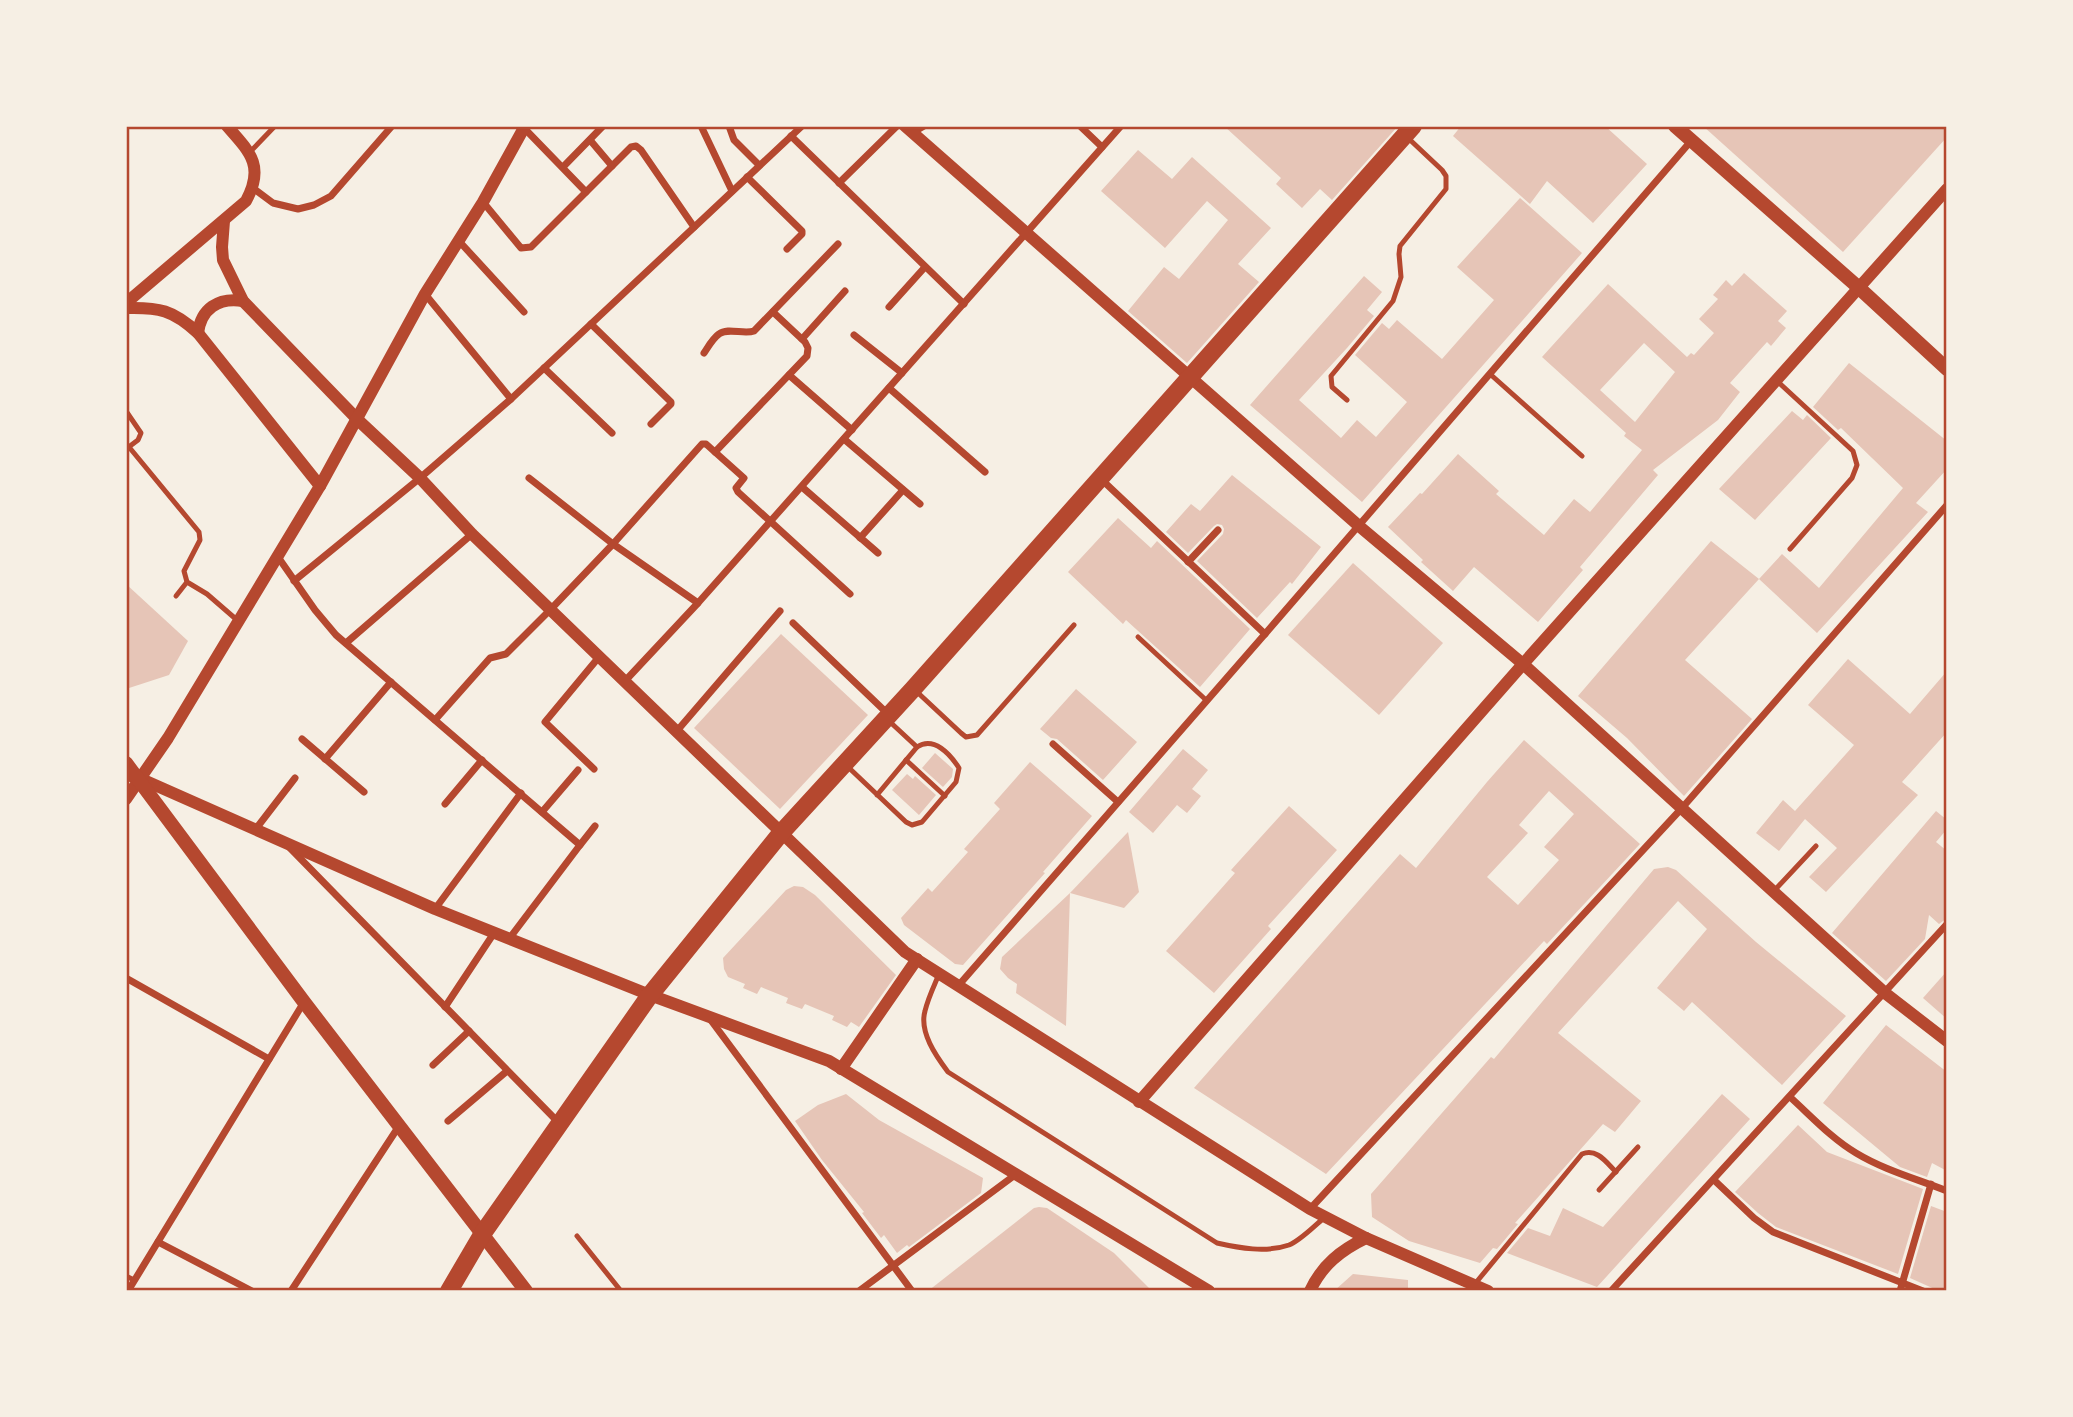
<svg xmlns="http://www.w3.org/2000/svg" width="2073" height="1417" font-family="Montserrat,sans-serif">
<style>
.building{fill:#e6c5b7;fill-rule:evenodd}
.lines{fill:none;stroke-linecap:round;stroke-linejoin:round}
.service{stroke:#b5482f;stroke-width:5}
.minor{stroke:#b5482f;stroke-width:7}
.tertiary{stroke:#b5482f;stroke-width:12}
.secondary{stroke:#b5482f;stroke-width:14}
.primary{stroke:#b5482f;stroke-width:18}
.neatline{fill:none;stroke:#b5482f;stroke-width:2.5}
</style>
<rect width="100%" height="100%" fill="#f6efe4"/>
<g class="building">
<path d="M1224 126H1398L1332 200 1320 189 1302 208 1276 184 1281 178Z"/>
<path d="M1461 126H1605L1647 164 1593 223 1547 181 1530 204 1453 136Z"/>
<path d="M1703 126H1947V137L1843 252Z"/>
<path d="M1138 150 1172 179 1192 157 1271 228 1238 264 1259 282 1187 363 1128 311 1164 267 1179 279 1228 220 1207 201 1165 248 1101 191Z"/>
<path d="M1520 198 1582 253 1362 502 1250 405 1364 276 1382 292 1367 310 1374 316 1347 348 1299 400 1341 438 1357 420 1376 437 1407 402 1355 355 1382 323 1389 329 1397 320 1442 359 1494 300 1457 267Z"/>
<path d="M1744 273 1787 311 1778 321 1786 328 1771 346 1767 342 1730 383 1740 392 1718 420 1653 470 1658 475 1580 567 1583 570 1538 622 1474 567 1453 591 1421 562 1423 560 1388 527 1420 493 1422 494 1458 454 1499 491 1496 494 1544 535 1574 499 1590 512 1642 450 1624 436 1626 433 1542 357 1608 284 1687 357 1691 353 1694 355 1714 333 1699 319 1718 299 1713 295 1726 280 1732 286ZM1644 343 1675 372 1635 422 1600 390Z"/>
<path d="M1849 363 1947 441V469L1916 503 1928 512 1817 633 1759 579 1782 554 1819 588 1903 488 1841 428 1838 430 1813 407Z"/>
<path d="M1792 411 1803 420 1807 415 1831 438 1755 520 1719 489Z"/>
<path d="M1232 475 1321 547 1292 584 1290 582 1257 618 1197 561 1223 534 1224 529 1222 525 1217 524 1214 526 1188 553 1166 532 1191 504 1200 511Z"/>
<path d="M1118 518 1151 548 1157 541 1250 629 1200 687 1126 620 1123 624 1068 572Z"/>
<path d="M1711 541 1759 579 1685 660 1752 719 1684 796 1627 738 1578 696Z"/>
<path d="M1353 563 1443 643 1379 715 1288 635Z"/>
<path d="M126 584 188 641 169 675 126 689Z"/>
<path d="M781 634 868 715 780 809 694 728Z"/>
<path d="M1848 659 1910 714 1947 671V732L1902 782 1918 795 1826 892 1809 877 1837 848 1805 819 1779 851 1756 833 1783 800 1795 811 1854 745 1808 705Z"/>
<path d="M1076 689 1137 742 1103 780 1057 739 1051 738 1040 729Z"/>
<path d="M1524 740 1640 844 1547 944 1544 941 1326 1174 1194 1088 1400 854 1416 868 1487 782ZM1549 791 1574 814 1544 847 1559 860 1518 905 1487 877 1528 833 1519 825Z"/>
<path d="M1183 749 1208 770 1192 789 1201 796 1187 813 1177 805 1153 833 1129 812Z"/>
<path d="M935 753 953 769 952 777 943 787 922 768Z"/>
<path d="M1030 762 1092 816 1043 872 1045 873 963 965 955 964 904 925 901 918 928 888 932 892 968 852 964 849 1000 809 994 803Z"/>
<path d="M907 774 913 779 915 776 936 795 919 815 892 790Z"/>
<path d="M1289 806 1337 850 1268 926 1271 929 1214 993 1166 951 1235 873 1231 870Z"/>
<path d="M1936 811 1947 820V829L1936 842 1947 851V918L1939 924 1929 915 1925 939 1886 981 1832 933Z"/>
<path d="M1128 832 1139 892 1124 908 1070 893Z"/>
<path d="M1668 867 1676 870 1756 942 1846 1016 1782 1085 1692 1002 1684 1011 1657 988 1707 929 1678 901 1558 1033 1641 1101 1615 1132 1603 1124 1515 1223 1518 1224 1497 1249 1493 1248 1480 1263 1409 1241 1372 1217 1371 1194 1491 1057 1494 1059 1654 869Z"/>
<path d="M794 886 803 887 815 895 896 975 859 1027 851 1022 847 1027 832 1020 834 1016 805 1004 802 1009 786 1003 788 998 761 987 757 994 743 988 745 984 728 977 724 969 723 958 786 890Z"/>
<path d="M1070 893 1066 1026 1016 993 1017 984 1008 978 1000 969 1002 957Z"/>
<path d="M1947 971V1019L1923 998Z"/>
<path d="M1886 1025 1947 1072V1171L1932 1163 1927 1177 1900 1167 1823 1103Z"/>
<path d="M846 1094 879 1120 983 1178 981 1193 909 1247 907 1245 897 1253 884 1235 881 1238 862 1213 864 1212 822 1160 795 1121 818 1105Z"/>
<path d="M1722 1094 1750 1119 1597 1287 1507 1253 1528 1228 1550 1236 1563 1208 1603 1227Z"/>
<path d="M1798 1125 1827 1152 1923 1189 1898 1274 1776 1227 1758 1213 1735 1192Z"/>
<path d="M1931 1206 1947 1212V1291H1939L1910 1278Z"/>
<path d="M1039 1207 1047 1208 1114 1253 1152 1291H928L1034 1208Z"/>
<path d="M1353 1274 1408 1280V1291H1334Z"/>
</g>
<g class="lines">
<g class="service">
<path d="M250 152 275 126"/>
<path d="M1490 374 1582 456"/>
<path d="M1776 380 1853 451 1857 465 1852 478 1790 549"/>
<path d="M1347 400 1332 387 1331 376 1393 301 1401 277 1399 254 1400 246 1446 189V176L1442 170 1408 138"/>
<path d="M126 411 141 433 138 440 126 449"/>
<path d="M129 447 199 532 200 540 184 571 187 582 207 594 237 620"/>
<path d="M176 596 187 582"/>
<path d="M1138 637 1206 700"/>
<path d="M916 691 961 733 966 737 977 735 1074 625"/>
<path d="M889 721 917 747"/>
<path d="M906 760 945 796"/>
<path d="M847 766 906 822 912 825 922 822 956 782 959 768C950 754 934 736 917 747L877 795"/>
<path d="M1773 892 1816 846"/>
<path d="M939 974C934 986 928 998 925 1011 919 1032 936 1056 948 1072L1217 1243C1239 1248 1266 1253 1289 1245 1301 1240 1314 1226 1324 1218"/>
<path d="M1599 1190 1638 1147"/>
<path d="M577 1236 621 1291"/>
<path d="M126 1276 134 1280"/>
<path d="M1474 1285 1582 1154C1597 1148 1606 1162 1616 1172"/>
</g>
<g class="minor">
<path d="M701 126 732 191"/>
<path d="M729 126 734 140 759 165"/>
<path d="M1080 126 1102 147"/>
<path d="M524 128 586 192"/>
<path d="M912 133 924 126"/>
<path d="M791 136 964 304"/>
<path d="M590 140 612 166"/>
<path d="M563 167 603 126"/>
<path d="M747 177 802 231V234L787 249"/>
<path d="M839 183 897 126"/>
<path d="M253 188 273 203 298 209 314 205 331 196 392 126"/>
<path d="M483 202 521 248 531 247 631 147 636 146 641 150 694 227"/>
<path d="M458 240 524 312"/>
<path d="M425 294 511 399"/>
<path d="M889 307 925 267"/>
<path d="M591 324 671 402V404L651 424"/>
<path d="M854 335 902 373"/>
<path d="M802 339 845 291"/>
<path d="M704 353C708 347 713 338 719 334 728 327 744 335 754 331L838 244"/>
<path d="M544 368 612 433"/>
<path d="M789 375 852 430"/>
<path d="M889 388 985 472"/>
<path d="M844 439 920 504"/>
<path d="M715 452 807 356 808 348 805 342 773 312"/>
<path d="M529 478 613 544 698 603"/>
<path d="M1101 479 1265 634"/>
<path d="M802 487 878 553"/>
<path d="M860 538 903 490"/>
<path d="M278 557 315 610 336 635 580 845 509 939"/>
<path d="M1188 562 1218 530"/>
<path d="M294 581 420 478 511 399 802 126"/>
<path d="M793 623 889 715"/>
<path d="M346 643 472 534"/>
<path d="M625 681 698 603 1121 126"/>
<path d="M435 720 490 658 506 654 551 609 613 544 702 444H706L744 478 736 488 738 492 850 594"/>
<path d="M676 732 780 611"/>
<path d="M302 739 364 792"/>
<path d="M1053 744 1118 802"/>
<path d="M325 759 391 682"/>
<path d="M594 769 545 722 599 657"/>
<path d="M445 804 482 760"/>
<path d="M542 812 578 770"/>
<path d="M255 830 295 778"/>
<path d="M580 845 595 826"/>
<path d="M290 848 558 1122"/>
<path d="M435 909 521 793"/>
<path d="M126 978 269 1059"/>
<path d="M958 986 1265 634 1691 141"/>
<path d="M445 1007 494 933"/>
<path d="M710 1019 912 1291"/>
<path d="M433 1065 469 1031"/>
<path d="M1790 1097C1811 1116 1832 1139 1856 1153 1884 1170 1917 1179 1947 1191"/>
<path d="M448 1121 507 1071"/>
<path d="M1714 1180 1754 1218 1773 1232 1923 1291"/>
<path d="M1310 1209 1682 808 1947 505"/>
<path d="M158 1242 252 1291"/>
<path d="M128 1291 304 1002"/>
<path d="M291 1291 399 1126"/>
<path d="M859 1291 1015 1175"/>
<path d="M1611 1291 1947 924"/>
<path d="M1900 1291 1931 1184"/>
</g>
<g class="tertiary">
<path d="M905 126 1359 526 1523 664 1885 993 1947 1041"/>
<path d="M224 221 222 247 223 260 243 301 358 420 420 478 472 534 905 952 1310 1209 1366 1238 1488 1291"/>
<path d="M126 303 246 201C265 166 250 152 227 126"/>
<path d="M126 308C159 307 173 310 198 333L320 486"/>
<path d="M198 333C201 309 218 297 243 301"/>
<path d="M126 775 139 778 435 909 650 995 829 1061 1209 1291"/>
<path d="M126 799 168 738 320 486 425 294 483 202 525 126"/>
<path d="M841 1069 917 959"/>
<path d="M1139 1102 1523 664 1947 189"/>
<path d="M1310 1291C1322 1265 1341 1250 1366 1238"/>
</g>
<g class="secondary">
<path d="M1675 126 1858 287 1947 369"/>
<path d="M126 763 304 1002 526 1291"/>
</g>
<path class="primary" d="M449 1291 483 1233 650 995 781 833 913 689 1413 126"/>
</g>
<rect width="2073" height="1417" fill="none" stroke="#f6efe4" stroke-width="256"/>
<rect x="128" y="128" width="1817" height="1161" class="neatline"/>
</svg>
